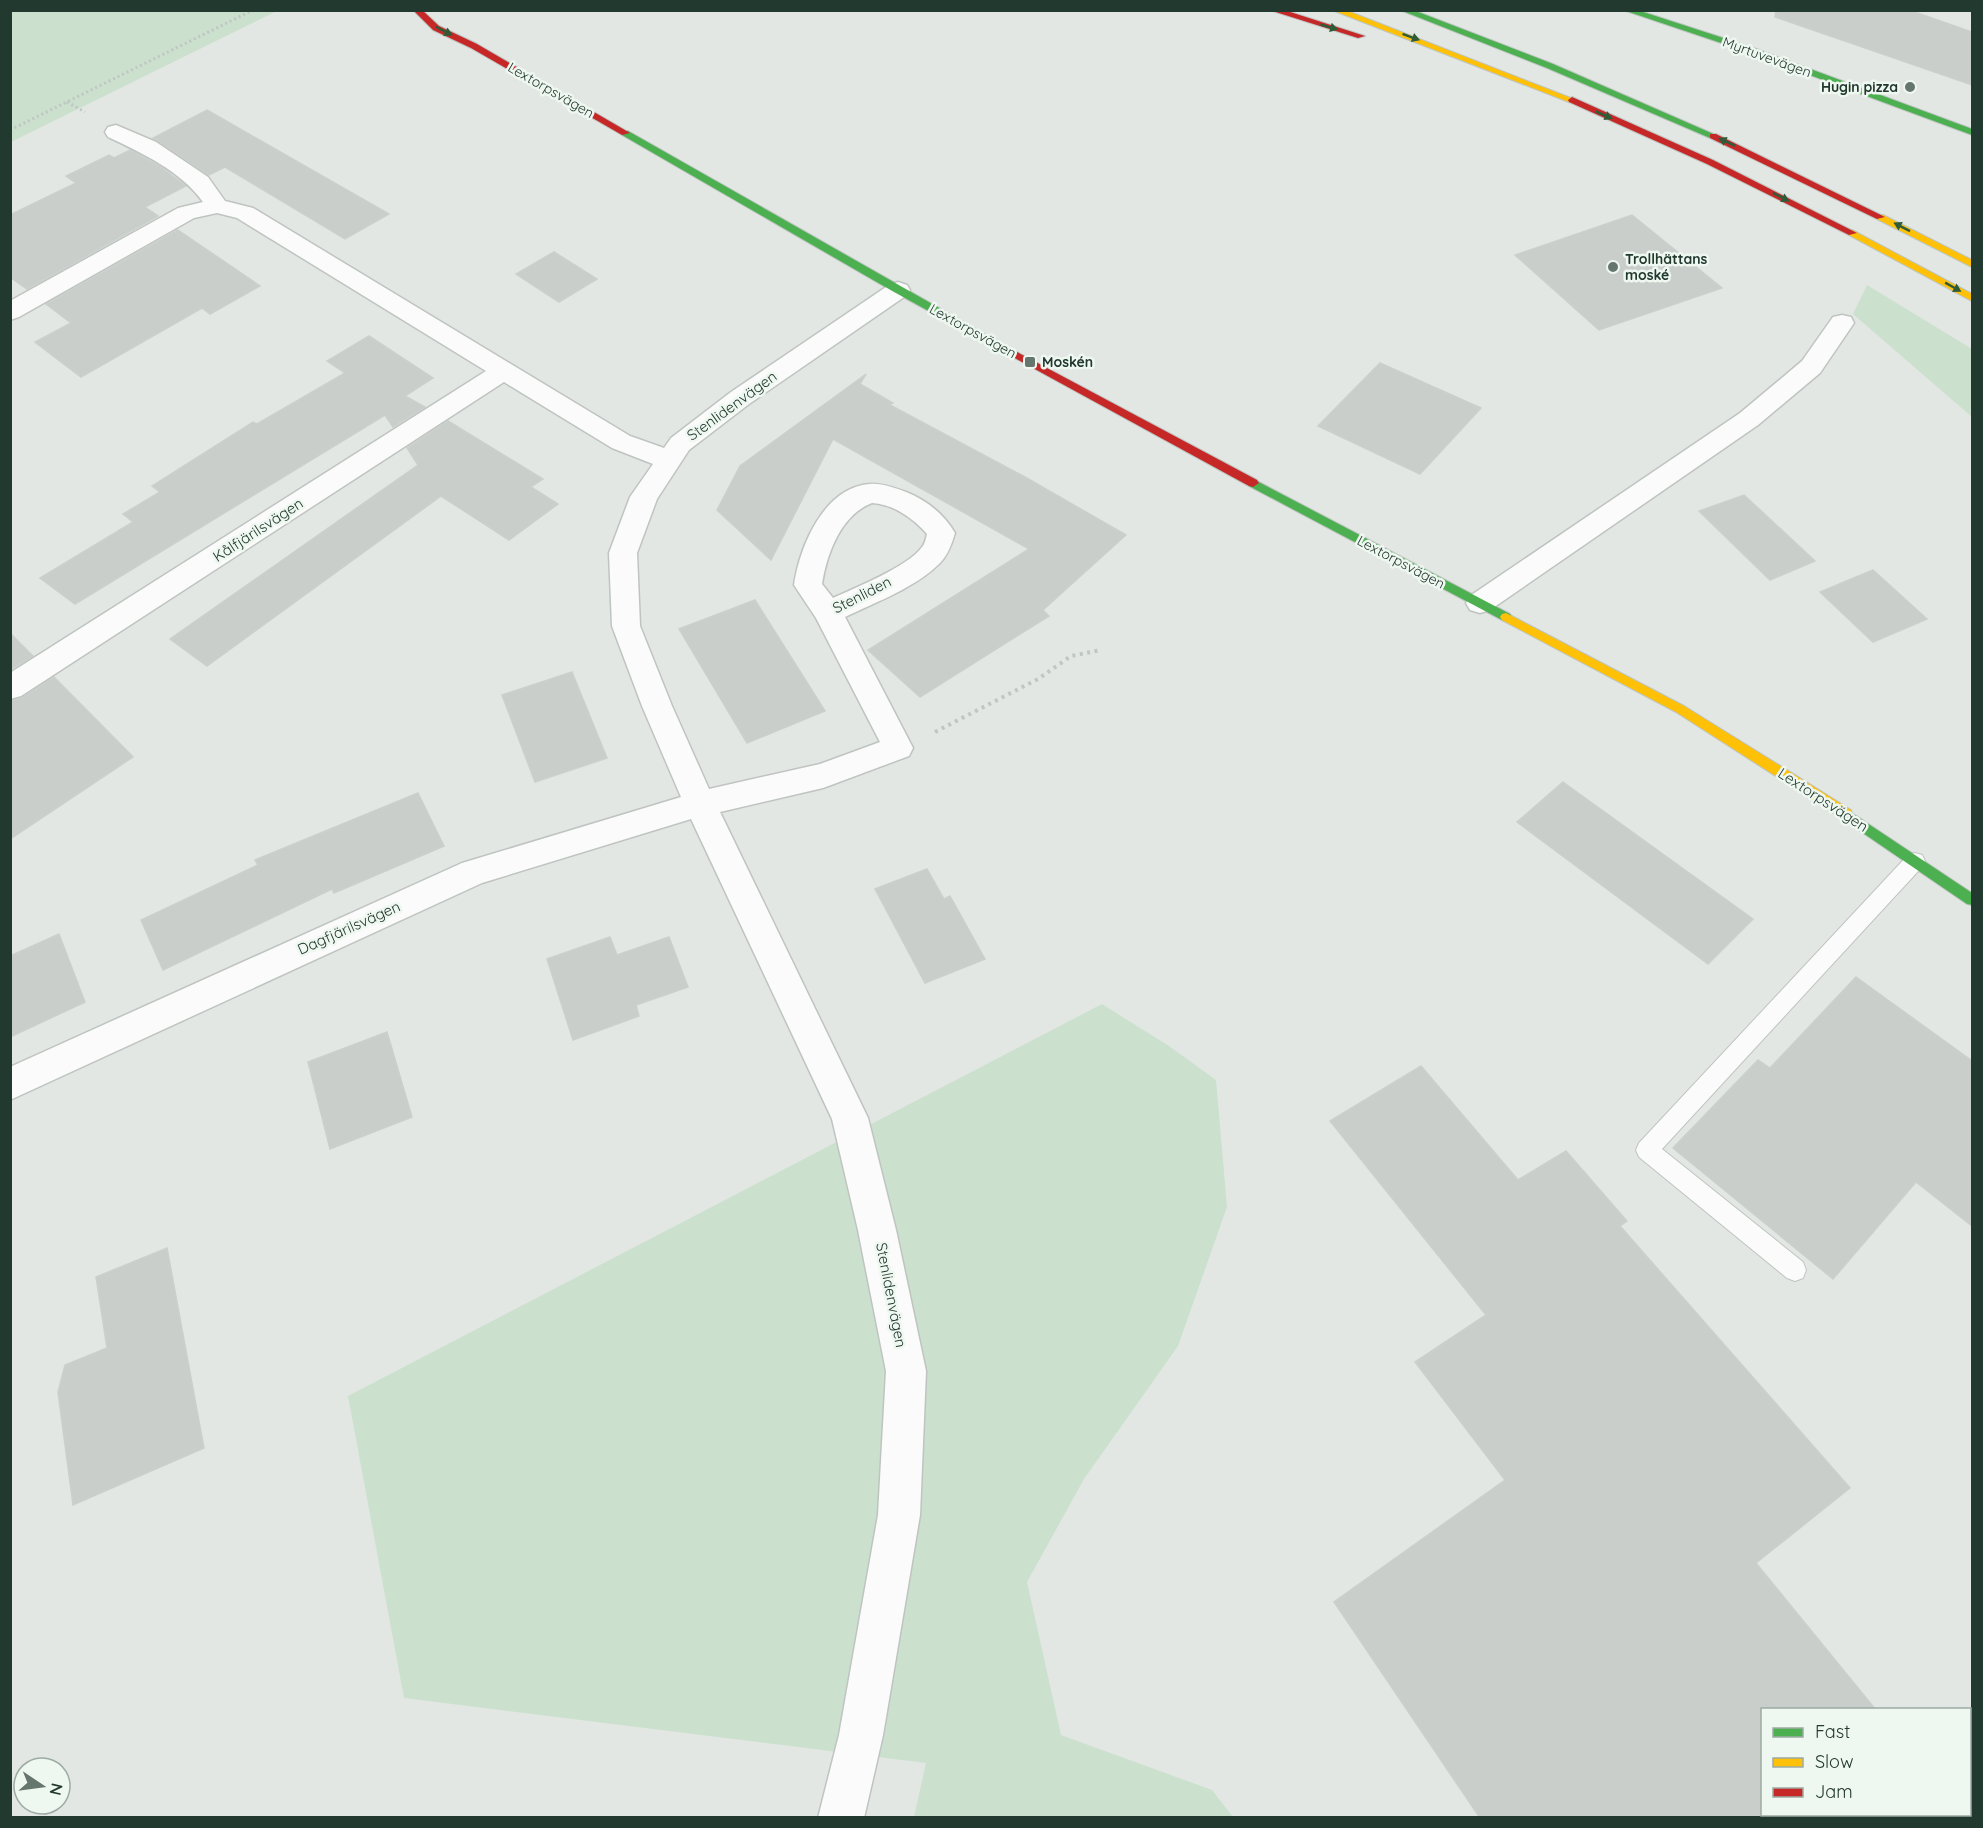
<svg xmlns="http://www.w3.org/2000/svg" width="1983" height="1828" font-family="Quicksand,sans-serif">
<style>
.green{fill:#cbe0cd}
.building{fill:#c9cecb;stroke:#cbd0cd;stroke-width:1.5}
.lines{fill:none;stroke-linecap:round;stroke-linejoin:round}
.lane-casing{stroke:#bfc4c1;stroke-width:2}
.street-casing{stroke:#bfc4c1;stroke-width:3}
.fast-casing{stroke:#bec5c1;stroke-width:2}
.slow-casing{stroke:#bec5c1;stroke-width:2}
.jam-casing{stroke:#bec5c1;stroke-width:2}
.path-far1{stroke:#bfc7c3;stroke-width:3;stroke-dasharray:2 3;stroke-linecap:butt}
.path{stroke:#bfc7c3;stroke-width:4;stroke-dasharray:3 4.5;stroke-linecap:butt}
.lane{fill:#fbfbfb;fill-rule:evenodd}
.street{fill:#fbfbfb;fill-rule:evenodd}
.fast{fill:#4caf50;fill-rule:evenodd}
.slow{fill:#ffc107;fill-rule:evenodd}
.jam{fill:#c62828;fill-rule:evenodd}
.oneway{fill:#2e5c38}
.poi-dot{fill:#65766e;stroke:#eff7f1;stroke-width:2}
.labels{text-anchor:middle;stroke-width:5;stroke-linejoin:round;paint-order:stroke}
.far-street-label{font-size:14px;fill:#21392e;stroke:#eff7f1}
.far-poi-label{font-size:14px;font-weight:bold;fill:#21392e;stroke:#eff7f1;text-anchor:start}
.street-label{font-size:15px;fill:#21392e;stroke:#eff7f1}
</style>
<rect width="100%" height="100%" fill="#e2e7e4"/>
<g class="green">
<path d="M11 10H277V11L11 142Z"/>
<path d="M1867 285 1972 349V417L1853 314Z"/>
<path d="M1102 1004 1169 1046 1216 1080 1227 1207 1178 1346 1084 1479 1027 1582 1061 1735 1212 1790 1233 1817H914L926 1763 404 1698 348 1396Z"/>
</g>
<g class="building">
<path d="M1776 10H1909L1972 32V85L1775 17Z"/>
<path d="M207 110 389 214 345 239 225 167 209 175 153 138Z"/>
<path d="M130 150 159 166 186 186 145 207 158 216 27 289 10 277V215L76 183 66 176 109 155 114 158Z"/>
<path d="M1632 215 1722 288 1599 330 1515 255Z"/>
<path d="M178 230 260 286 210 314 202 308 81 377 35 342 71 323 46 304Z"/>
<path d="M554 252 597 279 559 302 516 274Z"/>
<path d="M369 336 433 378 405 396 425 407 393 427 385 415 75 604 40 578 133 522 123 514 160 492 152 486 253 422 257 424 345 373 327 361Z"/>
<path d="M1380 363 1481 408 1420 474 1318 426Z"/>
<path d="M866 374 860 384 893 403 890 405 1025 477 1126 535 1043 610 1049 616 920 697 868 650 1029 549 833 439 771 560 717 510 740 466Z"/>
<path d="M448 421 543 479 531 487 558 504 509 540 441 496 207 666 170 639 418 465 407 448Z"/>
<path d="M1744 495 1815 561 1770 580 1699 511Z"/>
<path d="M1873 570 1927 619 1873 642 1820 592Z"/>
<path d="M755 600 825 711 747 743 679 629Z"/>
<path d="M10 633 33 656 10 670Z"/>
<path d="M572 672 607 758 535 782 502 695Z"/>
<path d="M54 677 133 757 10 839V701L22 698Z"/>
<path d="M1563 782 1753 919 1708 964 1517 822Z"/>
<path d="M418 793 444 846 334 893 332 889 163 970 141 920 258 865 255 860Z"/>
<path d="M927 869 944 899 950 896 985 959 925 983 875 889Z"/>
<path d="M59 934 85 1002 10 1037V956Z"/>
<path d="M610 937 617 955 669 937 688 987 636 1005 639 1016 573 1040 547 959Z"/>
<path d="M1856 977 1972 1061V1226L1916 1182 1833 1279 1673 1148 1758 1060 1770 1068Z"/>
<path d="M387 1032 412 1117 330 1149 308 1062Z"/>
<path d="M1421 1066 1518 1180 1566 1151 1627 1221 1620 1226 1850 1488 1756 1563 1876 1710H1762V1818H1480L1334 1602 1505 1480 1415 1362 1486 1315 1330 1121Z"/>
<path d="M167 1248 204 1448 73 1505 58 1392 65 1365 107 1348 96 1277Z"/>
</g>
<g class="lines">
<defs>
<path id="lane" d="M1915 853 1922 855 1925 861 1922 867 1662 1149 1803 1262 1806 1270 1803 1278 1795 1281 1787 1278 1639 1157 1636 1150 1639 1143 1908 855Z"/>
<g id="street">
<path d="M116 125 156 142 208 177 225 201 253 208 630 436 664 448 671 438 731 392 889 285 898 282 907 285 910 290 907 295 749 404 689 450 657 499 637 553 640 626 672 706 709 789 820 764 880 742 816 618 794 585C800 546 824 487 870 484 881 483 895 488 906 492 926 500 944 514 955 533 952 543 948 555 940 563 915 588 876 602 845 617L913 748 909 756 823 788 720 812 868 1118 896 1230 926 1371 920 1515 883 1735 864 1818H818L839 1735 878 1515 886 1371 858 1230 832 1119 691 819 482 883 10 1100V1067L462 863 681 797 642 706 612 626 609 553 630 497 653 464 612 448 504 382 21 696 10 699V673L486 371 237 218 217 213 194 218 19 317 10 320V301L178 208 203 202C181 171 142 153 108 137L105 132 108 127ZM872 503C893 504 913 518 927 534 926 538 925 544 922 547 909 566 855 588 833 598L822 584C827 553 841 515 872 503Z"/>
<path d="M1842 315 1851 317 1854 323 1820 373 1758 425 1490 610 1480 613 1470 610 1466 603 1470 596 1740 413 1802 361 1833 317Z"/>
</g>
<g id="fast">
<path d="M1400 10H1413L1553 64 1718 136 1710 138 1547 68Z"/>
<path d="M1623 10H1637L1751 47 1972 129V135L1745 51Z"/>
<path d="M622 131H628L1020 354 1019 356H1011L894 292 622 135Z"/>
<path d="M1253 479 1510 614 1512 617 1506 621 1502 620 1249 486 1247 483Z"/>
<path d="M1846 809 1972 893V905L1967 904 1841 818 1840 814Z"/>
</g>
<g id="slow">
<path d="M1332 10H1345L1576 100 1569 102Z"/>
<path d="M1877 215H1883L1972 260V267L1877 219Z"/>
<path d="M1852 230 1972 294V301L1849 235V231Z"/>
<path d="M1506 613 1684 706 1851 810 1852 814 1851 818H1841L1676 712 1502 620 1500 617 1502 614Z"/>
</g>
<g id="jam">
<path d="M413 10H422L439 26 477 44 630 133 622 135 471 48 433 30Z"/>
<path d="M1269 10H1284L1365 36 1358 38Z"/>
<path d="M1572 97 1713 160 1857 233 1849 235 1707 164 1569 102 1568 100Z"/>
<path d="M1710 134H1716L1885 217 1877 219 1710 138Z"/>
<path d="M1015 351 1257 480 1259 483 1253 487 1249 486 1011 356V352Z"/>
</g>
</defs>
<use href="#lane" class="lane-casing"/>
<use href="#street" class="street-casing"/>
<use href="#fast" class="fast-casing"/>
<use href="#slow" class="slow-casing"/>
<use href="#jam" class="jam-casing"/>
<g class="path-far1">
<path d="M67 102 85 112"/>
<path d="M10 130 253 10"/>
</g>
<path class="path" d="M935 732 1038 679 1071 656 1101 650"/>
<use href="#lane" class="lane"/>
<use href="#street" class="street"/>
<use href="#fast" class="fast"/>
<use href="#slow" class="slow"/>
<use href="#jam" class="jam"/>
</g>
<defs><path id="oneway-solid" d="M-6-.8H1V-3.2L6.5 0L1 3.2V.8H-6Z" transform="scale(1.5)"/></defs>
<g class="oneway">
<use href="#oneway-solid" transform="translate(1329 27) rotate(16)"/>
<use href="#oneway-solid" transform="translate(444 31) rotate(28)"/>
<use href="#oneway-solid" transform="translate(1411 37) rotate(20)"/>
<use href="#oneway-solid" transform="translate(1604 115) rotate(24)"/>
<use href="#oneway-solid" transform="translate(1727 142) rotate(-155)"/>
<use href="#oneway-solid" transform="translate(1781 197) rotate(27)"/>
<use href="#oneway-solid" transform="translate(1902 227) rotate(-153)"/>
<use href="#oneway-solid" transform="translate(1953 287) rotate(29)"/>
</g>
<g class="poi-dot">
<circle cx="1910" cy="87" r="6"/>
<circle cx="1613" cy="267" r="6"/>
<rect x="1024" y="356" width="12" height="12" rx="3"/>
</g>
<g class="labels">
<g class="far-street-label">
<text transform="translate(1767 57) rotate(20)" y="5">Myrtuvevägen</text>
<text transform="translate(551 90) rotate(30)" y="5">Lextorpsvägen</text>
<text transform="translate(973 331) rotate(29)" y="5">Lextorpsvägen</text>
<text transform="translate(1401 562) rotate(28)" y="5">Lextorpsvägen</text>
</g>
<g class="far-poi-label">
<text x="1898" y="92" text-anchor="end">Hugin pizza</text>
<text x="1625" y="264">Trollhättans<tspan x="1625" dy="16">moské</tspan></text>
<text x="1042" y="367">Moskén</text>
</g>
<g class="street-label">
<text transform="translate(732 406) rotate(-36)" y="5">Stenlidenvägen</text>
<text transform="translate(258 530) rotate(-33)" y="5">Kålfjärilsvägen</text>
<text transform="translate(862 595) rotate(-27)" y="5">Stenliden</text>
<text transform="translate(1823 800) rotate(33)" y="5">Lextorpsvägen</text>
<text transform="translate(349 928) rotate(-24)" y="5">Dagfjärilsvägen</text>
<text transform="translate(891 1295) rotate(79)" y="5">Stenlidenvägen</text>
</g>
</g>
<rect width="1983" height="1828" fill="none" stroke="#21392e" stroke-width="24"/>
<rect x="1761" y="1708" width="210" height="108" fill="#eff7f1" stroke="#9daba3" stroke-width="1.5"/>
<rect x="1773" y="1728" width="30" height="9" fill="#4caf50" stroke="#9daba3" stroke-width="1.5"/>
<text x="1815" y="1738" font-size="18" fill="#21392e">Fast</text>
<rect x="1773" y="1758" width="30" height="9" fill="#ffc107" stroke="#9daba3" stroke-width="1.5"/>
<text x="1815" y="1768" font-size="18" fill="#21392e">Slow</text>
<rect x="1773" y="1788" width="30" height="9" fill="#c62828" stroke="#9daba3" stroke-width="1.5"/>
<text x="1815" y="1798" font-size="18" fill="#21392e">Jam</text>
<g transform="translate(42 1786) rotate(103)"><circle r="28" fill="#eff7f1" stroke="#9daba3" stroke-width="1.5"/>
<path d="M0-4.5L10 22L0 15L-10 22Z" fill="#65766e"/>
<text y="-9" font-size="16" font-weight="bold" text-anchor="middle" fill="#21392e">N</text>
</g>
</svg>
